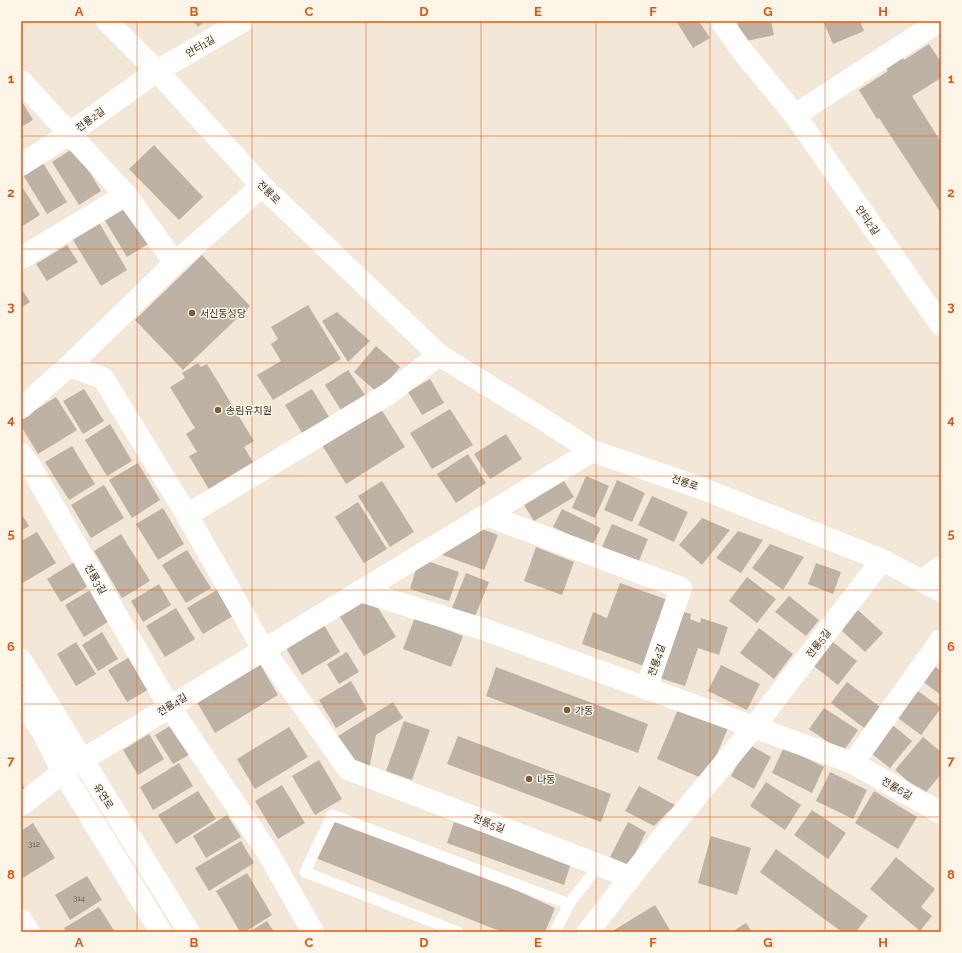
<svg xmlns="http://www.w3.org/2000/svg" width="962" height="953" font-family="Raleway,'Noto Sans KR',sans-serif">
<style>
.building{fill:#bdb2a4}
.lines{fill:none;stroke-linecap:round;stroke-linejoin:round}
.lane{stroke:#fff;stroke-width:11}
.street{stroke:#fff;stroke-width:22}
.secondary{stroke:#fff;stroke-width:22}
.grid{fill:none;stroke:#df570e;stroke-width:1;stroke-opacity:0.55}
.poi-dot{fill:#7d5e33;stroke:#fef5e9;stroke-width:1.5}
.labels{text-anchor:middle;stroke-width:3;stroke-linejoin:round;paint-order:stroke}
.number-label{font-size:8px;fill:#565048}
.street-label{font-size:10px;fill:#34302a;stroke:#fef5e9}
.poi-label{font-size:10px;fill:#34302a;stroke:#fef5e9;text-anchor:start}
.neatline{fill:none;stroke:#df570e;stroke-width:1.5}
.grid-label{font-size:13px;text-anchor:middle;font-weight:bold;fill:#df570e}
</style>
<rect width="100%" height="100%" fill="#f3e7d8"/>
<g class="building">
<path d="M193 21H205L198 27Z"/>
<path d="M676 21H699L710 38 693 48Z"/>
<path d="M737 21H771L774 35 742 42Z"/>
<path d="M823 21H860L864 31 833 44Z"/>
<path d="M929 44 941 62V78L912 96 941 142V213L879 118 877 119 859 90 888 71 885 66 901 56 904 60Z"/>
<path d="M21 100 33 120 21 127Z"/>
<path d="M154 145 203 197 179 220 129 169Z"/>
<path d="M75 147 101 191 79 205 52 162Z"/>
<path d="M43 163 67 202 47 214 23 175Z"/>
<path d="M21 185 40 215 21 227Z"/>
<path d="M125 206 148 244 127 257 104 219Z"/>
<path d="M97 219 127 270 101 286 70 235Z"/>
<path d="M67 245 78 262 47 281 36 264Z"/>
<path d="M202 255 250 306 183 370 135 320Z"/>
<path d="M21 288 30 302 21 308Z"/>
<path d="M308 305 341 359 273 400 257 375 281 361 271 344 278 339 271 327Z"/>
<path d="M337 312 370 341 348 362 322 321Z"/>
<path d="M376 346 400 367 378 393 354 372Z"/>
<path d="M198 363 201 367 207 364 254 441 244 447 254 464 210 491 189 456 197 452 186 434 195 428 170 387 185 378 182 373Z"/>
<path d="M348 370 367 398 343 413 325 385Z"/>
<path d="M430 379 444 403 422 415 408 392Z"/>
<path d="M84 389 104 421 83 434 63 401Z"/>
<path d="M312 389 331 420 304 436 285 405Z"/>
<path d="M56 397 77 430 38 454 21 426V419Z"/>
<path d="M381 409 405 447 346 484 322 445Z"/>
<path d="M450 409 473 445 432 469 410 433Z"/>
<path d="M110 424 132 461 107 476 85 440Z"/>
<path d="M506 434 522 459 490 479 474 454Z"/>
<path d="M72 446 95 484 69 500 45 462Z"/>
<path d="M468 454 486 483 456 503 437 474Z"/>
<path d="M138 463 160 500 132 518 109 480Z"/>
<path d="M559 473 574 497 534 521 519 497Z"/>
<path d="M586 476 609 486 595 518 572 508Z"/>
<path d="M617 480 645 493 632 522 604 510Z"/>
<path d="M382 481 414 532 390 547 358 496Z"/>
<path d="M104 485 124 518 91 538 71 505Z"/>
<path d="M652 496 688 512 674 542 638 525Z"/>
<path d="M358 502 387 549 364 563 335 517Z"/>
<path d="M163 508 184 544 158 560 136 524Z"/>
<path d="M562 509 601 528 592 546 553 527Z"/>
<path d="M21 513 29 526 21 531Z"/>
<path d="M702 518 730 530 702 565 679 545Z"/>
<path d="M612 524 648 539 638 563 602 547Z"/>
<path d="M474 526 498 535 484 570 437 553Z"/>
<path d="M738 531 763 540 741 573 716 558Z"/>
<path d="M37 532 56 563 21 584V541Z"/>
<path d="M121 534 150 581 122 598 94 551Z"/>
<path d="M770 544 804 557 783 590 752 568Z"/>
<path d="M536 547 574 562 562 595 524 581Z"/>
<path d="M187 550 211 588 186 603 162 565Z"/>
<path d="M76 561 90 585 61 602 47 579Z"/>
<path d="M430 562 459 572 449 601 410 589 416 569Z"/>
<path d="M816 563 841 572 833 594 808 584Z"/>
<path d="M466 573 489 582 474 619 451 611Z"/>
<path d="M747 577 776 599 757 623 729 601Z"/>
<path d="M620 583 668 600 644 666 582 644 593 612 607 618Z"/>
<path d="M159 584 171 605 143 622 131 601Z"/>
<path d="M220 588 236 614 203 634 187 608Z"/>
<path d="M92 589 111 620 84 637 65 605Z"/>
<path d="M369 593 396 637 364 656 337 612Z"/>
<path d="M789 596 819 620 806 636 775 612Z"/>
<path d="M176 608 195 639 165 657 146 626Z"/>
<path d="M858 610 883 633 865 652 840 629Z"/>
<path d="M681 611 691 614 690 619 700 623 701 618 728 627 719 655 698 648 685 686 660 678Z"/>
<path d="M415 617 463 636 451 667 403 649Z"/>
<path d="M321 620 340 652 302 675 283 643Z"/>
<path d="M759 628 793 654 774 679 740 653Z"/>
<path d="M102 632 118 659 98 671 82 645Z"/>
<path d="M829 639 857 661 838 685 810 663Z"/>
<path d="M76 642 96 674 76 686 57 654Z"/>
<path d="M347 652 359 672 339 684 327 664Z"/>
<path d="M131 656 151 688 127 702 108 670Z"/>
<path d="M257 659 278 695 215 733 194 697Z"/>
<path d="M930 663 941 671V695L918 678Z"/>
<path d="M721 665 760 684 747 710 708 691Z"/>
<path d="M496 667 648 724 638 753 486 696Z"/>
<path d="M351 681 367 709 336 728 319 700Z"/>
<path d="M847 682 880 707 864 728 831 703Z"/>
<path d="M914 688 941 708 921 735 894 715Z"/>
<path d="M393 702 403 718 376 735 369 769 352 765 338 736Z"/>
<path d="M679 707 728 728 706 780 657 759Z"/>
<path d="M824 708 858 730 843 752 809 729Z"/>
<path d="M404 721 430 730 412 780 386 771Z"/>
<path d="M175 723 192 753 173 764 155 735Z"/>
<path d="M890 723 912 741 890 768 867 750Z"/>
<path d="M289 727 308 757 255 789 237 759Z"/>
<path d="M149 734 164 759 138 775 123 750Z"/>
<path d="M458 736 611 794 601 822 447 764Z"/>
<path d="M923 737 941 752V774L924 795 895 770Z"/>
<path d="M748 744 771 757 754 789 731 776Z"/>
<path d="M784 747 824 767 812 793 772 773Z"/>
<path d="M319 760 342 799 315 815 292 776Z"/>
<path d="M179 763 193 786 153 810 140 787Z"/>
<path d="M830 772 867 790 853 819 816 801Z"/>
<path d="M21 782 28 794 21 798Z"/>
<path d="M766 782 801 805 785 830 750 806Z"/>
<path d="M282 785 305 823 278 839 255 801Z"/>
<path d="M639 786 675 805 654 826 625 811Z"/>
<path d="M198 791 216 819 176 844 158 815Z"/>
<path d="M874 791 917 817 898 849 855 823Z"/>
<path d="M812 810 846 833 828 859 794 835Z"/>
<path d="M227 815 241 837 206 858 193 836Z"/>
<path d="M332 818 498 882 555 908 545 932H502L313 857Z"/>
<path d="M454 822 571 863 564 885 447 843Z"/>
<path d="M628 822 646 832 629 866 610 857Z"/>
<path d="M33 823 55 858 21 879V831Z"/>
<path d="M711 836 751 848 737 895 698 883Z"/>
<path d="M241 841 254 863 209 891 195 868Z"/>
<path d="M776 849 868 916 856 932H842L760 872Z"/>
<path d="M896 857 935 889 921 907 932 916 920 931 870 889Z"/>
<path d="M247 873 272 915 245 932H240L216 891Z"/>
<path d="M87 876 102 900 70 920 55 895Z"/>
<path d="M655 905 671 932H611Z"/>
<path d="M99 907 115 932H66L64 928Z"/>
<path d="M267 921 274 932H249Z"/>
<path d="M746 923 752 932H732Z"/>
</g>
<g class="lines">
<g class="lane">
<path d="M458 932 305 872 332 815 569 904"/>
<path d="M555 932 569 904 599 865"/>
</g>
<g class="street">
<path d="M721 21 743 52 795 115 941 325"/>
<path d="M21 81 126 195 175 263"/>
<path d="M795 115 940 21"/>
<path d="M21 165 69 134 157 71 243 21"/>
<path d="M21 258 126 195"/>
<path d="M69 366 103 378 187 515 263 649 348 769 630 877"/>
<path d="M21 408 69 366 175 263 262 186"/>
<path d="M21 454 29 464 169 706 268 853 313 932"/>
<path d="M187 515 388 394 439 355"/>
<path d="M486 515 681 588 646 689"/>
<path d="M921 581 941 567"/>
<path d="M360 591 483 629 853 763 941 813"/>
<path d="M853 763 941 640"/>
<path d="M21 805 63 772 82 760 592 451"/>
<path d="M21 920 29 932"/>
<path d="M588 932 640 865 754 727 882 560"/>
</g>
<g class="secondary">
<path d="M107 21 157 71 262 186 439 355 541 418 592 451 701 488 882 560 941 591"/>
<path d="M21 660 189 932"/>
<path d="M21 698 43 733 63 772 161 932"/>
</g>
</g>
<path class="grid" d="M137 21V932M252 21V932M366 21V932M481 21V932M596 21V932M710 21V932M825 21V932M21 136H941M21 249H941M21 363H941M21 476H941M21 590H941M21 704H941M21 817H941"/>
<g class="poi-dot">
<circle cx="192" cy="313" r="4"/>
<circle cx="218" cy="410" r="4"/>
<circle cx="567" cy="710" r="4"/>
<circle cx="529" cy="779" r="4"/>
</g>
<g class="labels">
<g class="number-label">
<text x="34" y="847">312</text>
<text x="79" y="901">314</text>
</g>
<g class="street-label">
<text transform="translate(200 46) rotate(-30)" y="4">안터1길</text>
<text transform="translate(90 119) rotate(-36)" y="4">전룡2길</text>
<text transform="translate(269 192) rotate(45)" y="4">전룡로</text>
<text transform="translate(868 220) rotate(55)" y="4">안터2길</text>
<text transform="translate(685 482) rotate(19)" y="4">전룡로</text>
<text transform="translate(96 579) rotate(60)" y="4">전룡3길</text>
<text transform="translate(818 643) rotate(-52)" y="4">전룡5길</text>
<text transform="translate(656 660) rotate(-71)" y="4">전룡4길</text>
<text transform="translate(172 704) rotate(-31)" y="4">전룡4길</text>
<text transform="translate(897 788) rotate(30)" y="4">전룡6길</text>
<text transform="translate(104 796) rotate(58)" y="4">유연로</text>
<text transform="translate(489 823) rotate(21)" y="4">전룡5길</text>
</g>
<g class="poi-label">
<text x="200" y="317">서신동성당</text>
<text x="226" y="414">송림유치원</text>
<text x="575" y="714">가동</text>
<text x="537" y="783">나동</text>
</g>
</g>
<rect width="962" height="953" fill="none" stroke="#fef5e9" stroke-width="44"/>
<rect x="22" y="22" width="918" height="909" class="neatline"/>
<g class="grid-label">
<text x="79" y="16">A</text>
<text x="194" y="16">B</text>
<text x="309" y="16">C</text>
<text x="424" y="16">D</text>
<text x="538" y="16">E</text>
<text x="653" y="16">F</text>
<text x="768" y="16">G</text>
<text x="883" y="16">H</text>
<text x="11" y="83">1</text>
<text x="951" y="83">1</text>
<text x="11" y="197">2</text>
<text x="951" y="197">2</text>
<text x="11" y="311">3</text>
<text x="951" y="311">3</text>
<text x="11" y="424">4</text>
<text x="951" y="424">4</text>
<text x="11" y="538">5</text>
<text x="951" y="538">5</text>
<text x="11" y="651">6</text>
<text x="951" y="651">6</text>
<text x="11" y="765">7</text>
<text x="951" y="765">7</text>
<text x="11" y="879">8</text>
<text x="951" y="879">8</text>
<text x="79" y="947">A</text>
<text x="194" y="947">B</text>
<text x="309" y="947">C</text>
<text x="424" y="947">D</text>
<text x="538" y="947">E</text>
<text x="653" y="947">F</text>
<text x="768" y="947">G</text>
<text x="883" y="947">H</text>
</g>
</svg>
